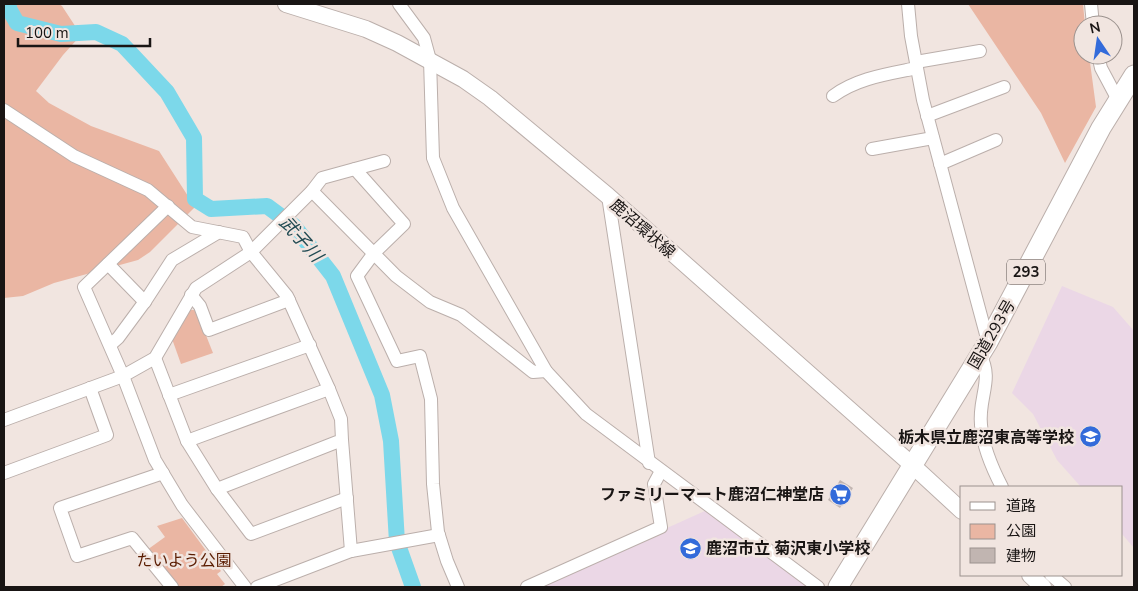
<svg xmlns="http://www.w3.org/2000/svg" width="1138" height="591" font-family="'Nunito Sans','Noto Sans JP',sans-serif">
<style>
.education{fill:#ebd7e6}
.green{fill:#eab6a3}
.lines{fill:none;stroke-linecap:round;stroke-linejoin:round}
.river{stroke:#7cd8ea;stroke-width:16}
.building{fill:#c1b5b1}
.minor-casing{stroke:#bbafab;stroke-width:14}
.major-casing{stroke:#bbafab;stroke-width:18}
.highway-casing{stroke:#bbafab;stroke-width:21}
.minor{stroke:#fff;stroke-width:12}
.major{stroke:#fff;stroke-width:16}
.highway{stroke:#fff;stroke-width:19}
.labels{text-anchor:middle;stroke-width:5;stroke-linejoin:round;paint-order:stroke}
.shield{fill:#f1e5e0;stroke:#5a5351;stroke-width:1}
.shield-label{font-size:15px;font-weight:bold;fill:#191514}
.street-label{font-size:16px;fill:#191514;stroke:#f1e5e0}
.poi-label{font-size:16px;font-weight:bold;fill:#191514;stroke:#f1e5e0;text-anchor:end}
.park-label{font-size:16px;fill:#5a1c01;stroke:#f1e5e0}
.water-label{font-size:18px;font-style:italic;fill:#204a52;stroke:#f1e5e0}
</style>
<rect width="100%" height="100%" fill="#f1e5e0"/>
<g class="education">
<path d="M1062 286 1113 307 1134 331V548L1122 534V487H1081L1057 460 1033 414 1012 393Z"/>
<path d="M707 510 811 587H536Z"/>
</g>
<g class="green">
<path d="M4 4H59L62 6 81 35 63 55 36 91 49 103 91 126 159 151 195 207 150 252 138 260 54 283 23 296 4 298Z"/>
<path d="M968 4H1083L1085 25 1083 55H1089L1096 107 1065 163 1041 113Z"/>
<path d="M188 310H196L213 353 181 364 171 336Z"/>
<path d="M182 518 221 571 217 574 225 584 221 587H176L147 550 165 537 157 526Z"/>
</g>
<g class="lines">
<path class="river" d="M9 4 8 7 17 23 61 34 96 32 122 44 167 92 194 138 195 199 211 209 267 206 294 226 333 276 382 395 391 441 397 542 413 587"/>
</g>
<path class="building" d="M840 480 853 488 840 508 828 500Z"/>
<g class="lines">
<defs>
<g id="minor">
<path d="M399 4 424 38 430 60 433 158 453 208 546 371 586 414 818 587"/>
<path d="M908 4 911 36 923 100 988 342"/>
<path d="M1091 4 1093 25"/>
<path d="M1098 55 1101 68 1118 100"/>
<path d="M916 62 980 51"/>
<path d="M833 96C857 78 888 74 917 68"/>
<path d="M4 110 74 156 148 190 192 227 243 237 251 252 287 296 329 389"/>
<path d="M927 116 1004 87"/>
<path d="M872 149 933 138"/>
<path d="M940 164 996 140"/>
<path d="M355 169 404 224 374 253 357 276 397 361 420 356 431 399 433 484 438 532 447 561 458 587"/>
<path d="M312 191 396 276 430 302 461 315 533 372 546 371"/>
<path d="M608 196 649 463"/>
<path d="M108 264 145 302"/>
<path d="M191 295 200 306 209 330 289 300"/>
<path d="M110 345 118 338 146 300 172 260 219 232"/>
<path d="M980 355C994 379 978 398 981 425 983 447 992 468 1002 487"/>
<path d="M155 358 187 441"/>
<path d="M169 395 310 345"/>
<path d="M4 420 123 376 84 287 168 206"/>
<path d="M342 440 341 419 329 389 187 441 217 489 342 440 351 551"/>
<path d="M4 473 107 435 90 388"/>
<path d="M163 473 60 508 77 556 132 538 172 587"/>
<path d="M217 489 251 534 347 498"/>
<path d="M1051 575 1065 587"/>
<path d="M245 587 182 505 155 460 123 376 155 358 196 288 251 252 312 191 322 178 384 161"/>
<path d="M257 587 351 551 439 535"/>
<path d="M527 587 661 527 654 484 661 471"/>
</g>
<g id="major">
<path d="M286 4 366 29 397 43 463 79 490 98 608 196 911 464 962 511"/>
<path d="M1030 575 1043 587"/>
</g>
<path id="highway" d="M838 587 988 342 1101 128 1134 75"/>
</defs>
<use href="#minor" class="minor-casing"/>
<use href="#major" class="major-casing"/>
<use href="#highway" class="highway-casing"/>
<use href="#minor" class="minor"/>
<use href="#major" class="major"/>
<use href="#highway" class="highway"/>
</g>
<defs>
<symbol id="school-disc" viewBox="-11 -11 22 22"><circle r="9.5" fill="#336bda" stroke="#f1e5e0"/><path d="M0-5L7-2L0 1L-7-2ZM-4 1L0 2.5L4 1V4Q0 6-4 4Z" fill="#fff"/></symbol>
<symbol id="supermarket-disc" viewBox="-11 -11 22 22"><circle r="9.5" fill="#336bda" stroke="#f1e5e0"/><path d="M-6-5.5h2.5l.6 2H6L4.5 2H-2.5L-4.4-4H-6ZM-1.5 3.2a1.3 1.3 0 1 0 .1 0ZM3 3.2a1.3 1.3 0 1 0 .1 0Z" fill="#fff"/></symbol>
</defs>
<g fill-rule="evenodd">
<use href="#school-disc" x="1078" y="424" width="25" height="25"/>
<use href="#supermarket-disc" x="828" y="482" width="25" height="25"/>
<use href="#school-disc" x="678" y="536" width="25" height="25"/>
</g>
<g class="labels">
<rect class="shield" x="1007" y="259.5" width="38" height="25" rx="4"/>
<g class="shield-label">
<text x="1026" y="277">293</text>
</g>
<g class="street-label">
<text transform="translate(643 228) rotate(41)" y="6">鹿沼環状線</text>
<text transform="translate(991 334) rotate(-60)" y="6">国道293号</text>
</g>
<g class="poi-label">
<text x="1074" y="443">栃木県立鹿沼東高等学校</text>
<text x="824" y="500">ファミリーマート鹿沼仁神堂店</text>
<text x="706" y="554" text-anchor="start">鹿沼市立 菊沢東小学校</text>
</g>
<g class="park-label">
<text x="184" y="566">たいよう公園</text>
</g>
<g class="water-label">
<text transform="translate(301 239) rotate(48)" y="6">武子川</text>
</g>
</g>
<rect width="1138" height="591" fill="none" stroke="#191514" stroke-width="10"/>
<rect x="960" y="486" width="162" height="90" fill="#f1e5e0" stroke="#9b928e"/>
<rect x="970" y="502" width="25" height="8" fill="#ffffff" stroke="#9b928e"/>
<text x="1006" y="511" font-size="15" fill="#191514">道路</text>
<rect x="970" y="524" width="25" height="15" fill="#eab6a3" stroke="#9b928e"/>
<text x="1006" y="536" font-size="15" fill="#191514">公園</text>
<rect x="970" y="548" width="25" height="15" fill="#c1b5b1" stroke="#9b928e"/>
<text x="1006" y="561" font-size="15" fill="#191514">建物</text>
<g transform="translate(1098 40) rotate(347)"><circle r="24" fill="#f1e5e0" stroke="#9b928e"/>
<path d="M0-4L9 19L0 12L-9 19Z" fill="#336bda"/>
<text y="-8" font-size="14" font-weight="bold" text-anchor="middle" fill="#191514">N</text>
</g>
<path d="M18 38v8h132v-8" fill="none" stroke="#191514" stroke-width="2.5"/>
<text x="25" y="38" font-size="15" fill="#191514" stroke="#f1e5e0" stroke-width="4" paint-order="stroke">100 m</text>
</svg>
